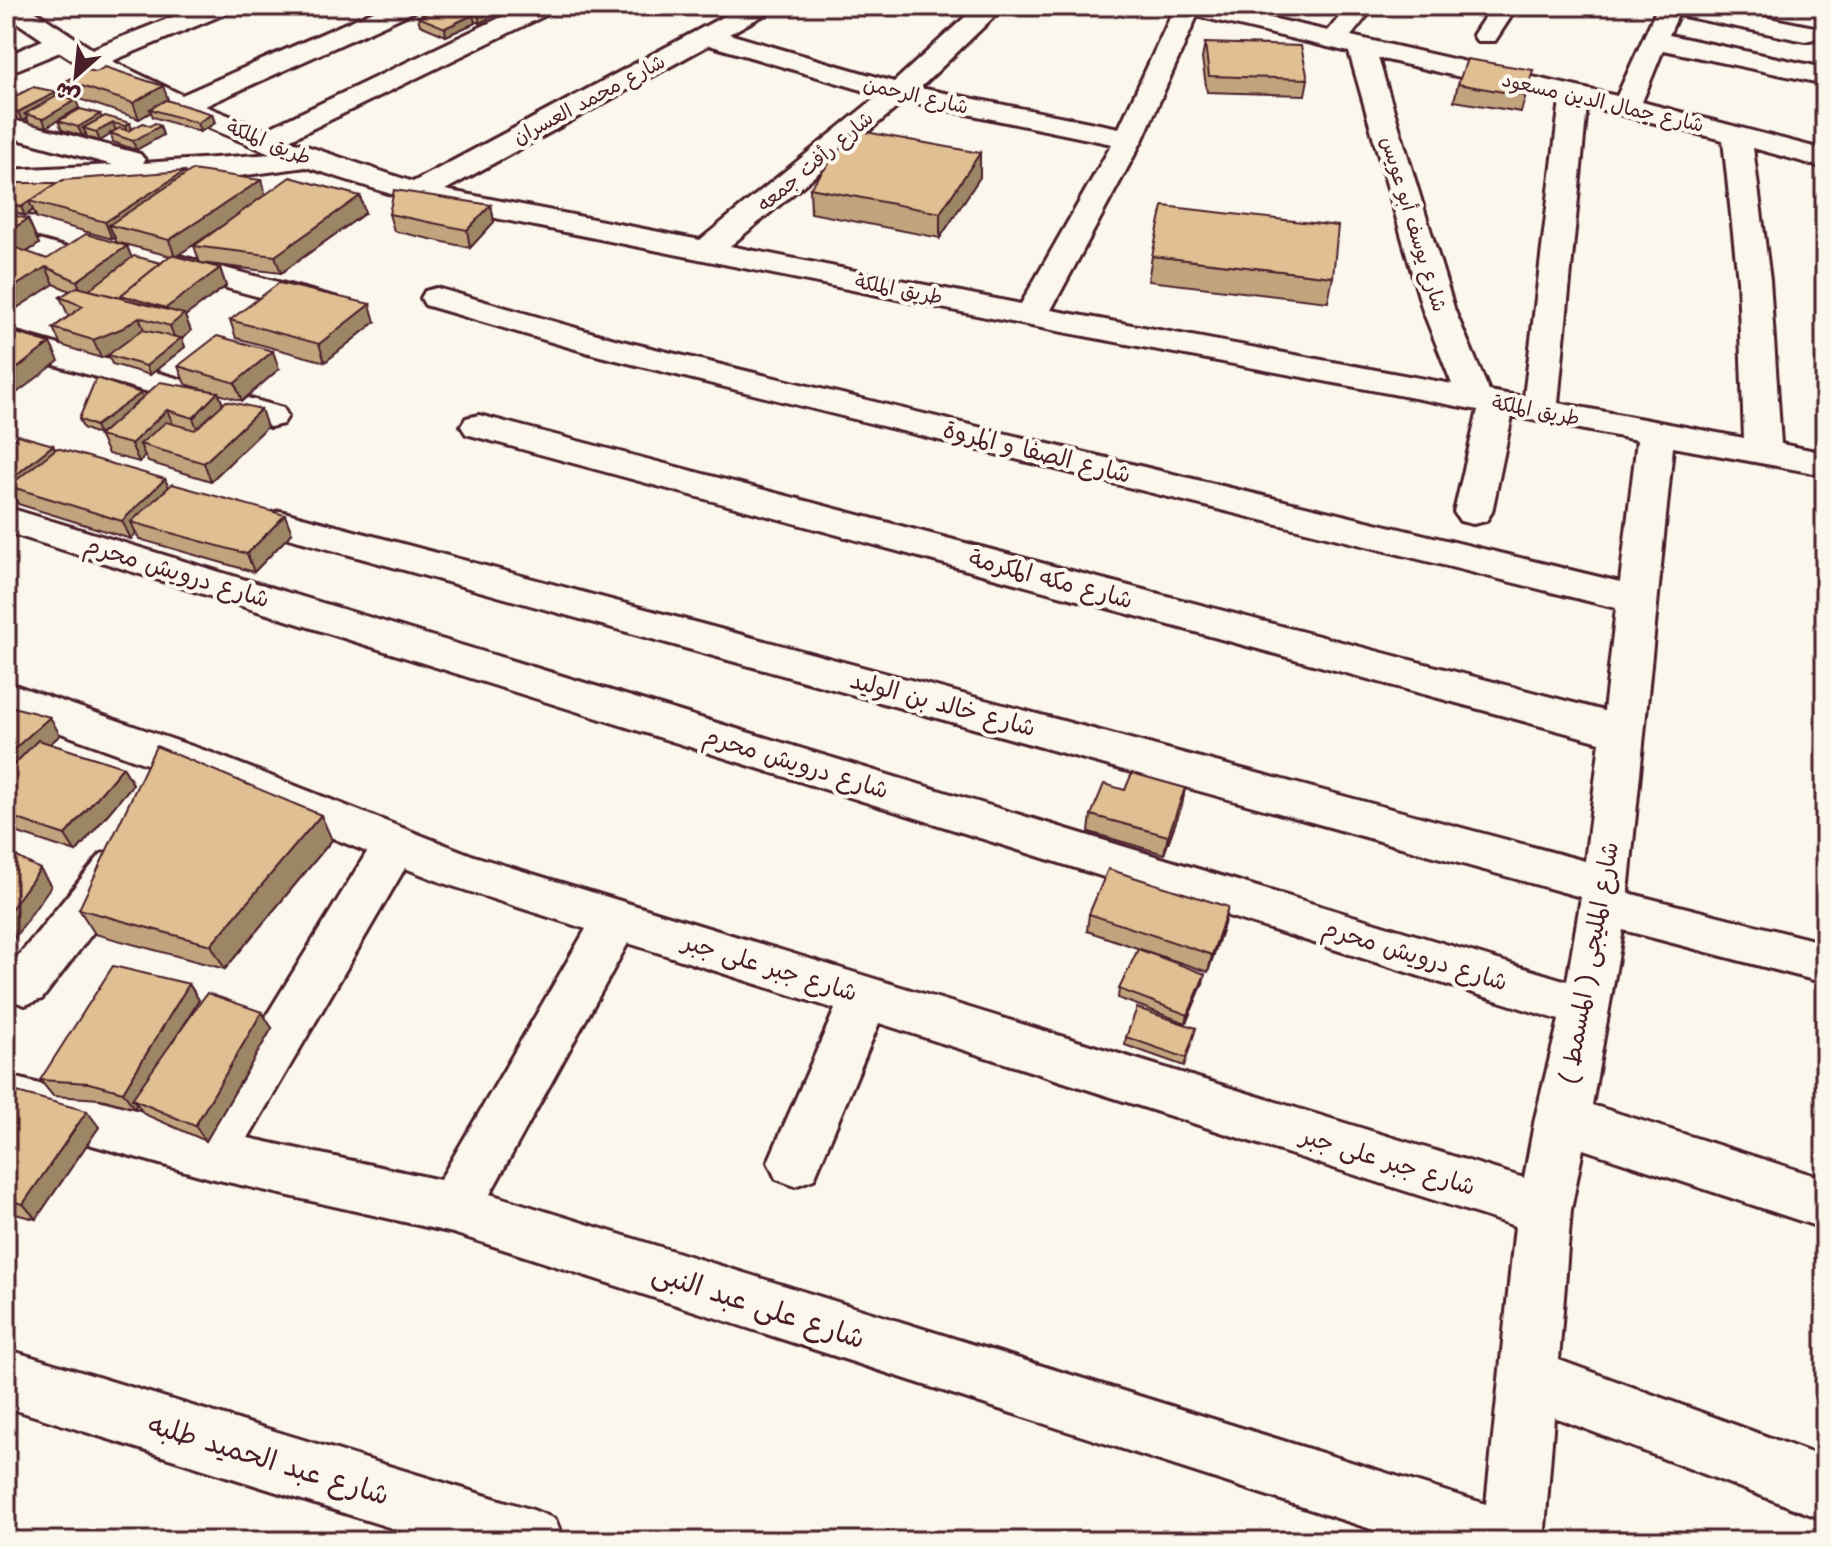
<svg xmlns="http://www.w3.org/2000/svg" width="1831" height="1547" font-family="'Shantell Sans','Playpen Sans Arabic',sans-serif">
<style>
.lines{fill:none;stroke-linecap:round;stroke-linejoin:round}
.street-casing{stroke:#4a1f2b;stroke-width:6}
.street{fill:#fbf7ec;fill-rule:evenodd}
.wall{fill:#c1a47e;stroke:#4a1f2b;stroke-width:2;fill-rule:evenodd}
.shaded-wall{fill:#9d8666;stroke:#4a1f2b;stroke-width:2}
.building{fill:#e0bf92;stroke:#4a1f2b;stroke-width:2}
.labels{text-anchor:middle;stroke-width:8;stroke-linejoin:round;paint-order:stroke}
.far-street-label{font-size:20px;fill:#4a1f2b;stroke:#fbf7ec}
.street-label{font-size:24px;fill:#4a1f2b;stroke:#fbf7ec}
.near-street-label{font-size:28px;fill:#4a1f2b;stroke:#fbf7ec}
</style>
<rect width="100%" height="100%" fill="#fbf7ec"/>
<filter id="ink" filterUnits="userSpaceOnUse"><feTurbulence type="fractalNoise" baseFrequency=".0125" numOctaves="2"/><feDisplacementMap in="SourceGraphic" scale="16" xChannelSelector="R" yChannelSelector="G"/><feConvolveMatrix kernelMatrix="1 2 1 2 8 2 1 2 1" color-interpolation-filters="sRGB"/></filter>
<g filter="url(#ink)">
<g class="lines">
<defs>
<g id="street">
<path d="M6 6H27L92 49 200 6H236L232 11 112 61 182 95 385 6H419L415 11 205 106 265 130 525 6H558L554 11 289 140 413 182 743 6H775L771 11 729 34 894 82 977 6H1005L920 88 1119 128 1174 9 1172 6H1219L1328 31 1348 6H1375L1351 36 1617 96 1658 6H1709L1814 27 1818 33 1814 39 1805 41 1678 15 1669 35 1825 68V84L1663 50 1642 102 1825 150V168L1753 148 1770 280 1781 444 1825 453V475L1673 447 1628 893 1825 943V983L1623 930 1592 1105 1825 1179V1229L1583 1149 1571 1210 1559 1360 1825 1458V1520L1554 1417 1544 1541H1408L453 1233 210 1178 6 1121V1075L198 1127 367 852 182 777 6 713V682L212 753 474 856 1524 1178 1535 1118 1559 1020 6 532V507L1567 981 1581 897 267 532 261 523 267 514 280 511 1585 861 1600 742 466 434 461 426 466 418 479 415 1604 711 1616 608 596 355 425 305 421 298 425 291 437 288 618 340 1620 582 1637 440 1512 416 1492 512 1486 521 1473 524 1460 521 1454 512 1478 410 1031 326 416 202 306 167 239 176 6 188V170L113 165 6 136V118L140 154 145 160 143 163 272 154C201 124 125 96 60 52L6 74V56L43 40 6 15ZM1197 16 1349 52 1423 311 1452 384 1051 310 1143 139ZM709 45 879 95 700 240 445 190ZM1378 58 1560 100 1524 397 1489 391 1455 311ZM905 101 1112 144 1021 304 730 246ZM1587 106 1723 140 1738 280 1744 438 1558 403ZM405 868 446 884 586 929 440 1180 248 1138ZM628 943 835 1009 768 1162 776 1179 795 1186 814 1179 879 1023 1515 1226 1486 1504 490 1194Z"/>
<path d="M1492 6H1518L1495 41H1477L1473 35Z"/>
<path d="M6 210 338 298 342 305 338 312 326 315 6 228Z"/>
<path d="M6 330 283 408 288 416 283 424 270 427 6 351Z"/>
<path d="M117 849 133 854 140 867 133 880 42 999 25 1005 8 999V969L101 854Z"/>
<path d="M6 1349 533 1510 555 1519 564 1541H433L6 1407Z"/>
</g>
</defs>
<use href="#street" class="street-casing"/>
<use href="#street" class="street"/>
</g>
<g class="wall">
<path d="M442 6H513L480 23 474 21 475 23 446 36 420 25 418 17Z"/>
<path d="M1205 43 1308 79 1305 95 1207 92 1202 59Z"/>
<path d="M1533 70 1521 112 1454 101 1458 84Z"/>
<path d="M66 81 168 101 212 114 215 123 200 132 153 117 151 112 139 119 73 97Z"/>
<path d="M59 95 79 108 46 127 29 123 27 118 22 121 6 116V98L7 101Z"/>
<path d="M102 117 132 129 150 126H160L163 135 136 150 113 142 111 134 100 141 87 137 86 134 82 136 62 130 58 121Z"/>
<path d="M980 153V177L940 238 811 213 810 188Z"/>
<path d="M186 174 266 195 360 196 365 213 281 273 201 263 220 268 226 286 185 316 191 331 182 339 185 347 150 375 112 364 108 355H109L101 358 61 345 53 328 70 315H68L60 297 70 291 54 284 6 315 28 219 39 244 27 252 47 259 127 246 131 258 161 263 170 256 116 242 115 238 112 239 37 218 33 210 25 216 6 208V183H57ZM215 231 194 246 200 263 176 256Z"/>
<path d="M491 205 494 222 470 248 394 231 389 214Z"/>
<path d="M1152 256 1333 277 1328 302 1148 281Z"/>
<path d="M230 320 375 322 325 362 236 338Z"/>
<path d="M178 366 279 369 242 401 219 394 223 404 267 427 211 481 148 462 145 456 139 462 108 454 99 435 83 428 79 419 141 393 143 397 206 390 185 384Z"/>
<path d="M6 445 55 450 169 487 292 533 254 572 139 539 136 533 131 539 18 504 16 500 13 503 6 500Z"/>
<path d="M6 705 60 735 50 744 123 767 133 784 76 852 6 829Z"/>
<path d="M1185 788 1182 805 1164 854 1089 832 1091 815 1125 790Z"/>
<path d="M332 840 225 969 95 934 79 909Z"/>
<path d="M1089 914 1224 924 1208 972 1087 931Z"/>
<path d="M1203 983 1186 1023 1118 998 1119 989Z"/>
<path d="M189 984 199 1000 180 1032 272 1028 206 1141 144 1114 137 1104 134 1108 101 1099 53 1096 40 1080Z"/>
<path d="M1196 1028 1184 1066 1125 1045 1126 1037Z"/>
<path d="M6 1089 99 1127 36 1219 6 1212Z"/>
</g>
<g class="shaded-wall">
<path d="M478 6H513L480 23 476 7Z"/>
<path d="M473 15 475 23 446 36 445 28Z"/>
<path d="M163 86 169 102 150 109 151 112 139 119 133 103Z"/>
<path d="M57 92 61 100 25 114 27 118 22 121 18 112Z"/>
<path d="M76 100 79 108 46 127 43 119Z"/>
<path d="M100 114 104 123 83 128 86 134 82 136 78 127Z"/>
<path d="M212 114 215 123 200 132 197 123Z"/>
<path d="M113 123 116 131 100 141 96 132Z"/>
<path d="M130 123 133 132 128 135 125 126Z"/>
<path d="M160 126 163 135 136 150 133 141Z"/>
<path d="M980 153V177L940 238V213Z"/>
<path d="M185 171 191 187 109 225 115 238 112 239 105 222Z"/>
<path d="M261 180 266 197 175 257 169 240Z"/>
<path d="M360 196 365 213 281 273 275 256Z"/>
<path d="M29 201 33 210 25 216 21 207Z"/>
<path d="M491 205 494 222 470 248 467 230Z"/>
<path d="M28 219 39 244 6 265V233Z"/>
<path d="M127 246 134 263 84 298 77 281Z"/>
<path d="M46 267 54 284 6 315V292Z"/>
<path d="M220 268 226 286 185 316 191 331 182 339 185 347 150 375 146 366 176 342 170 326 173 323 166 308Z"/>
<path d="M370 304 375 322 325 362 319 344Z"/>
<path d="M139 317 146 335 131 346 101 358 93 340Z"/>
<path d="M50 343 59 361 6 401V377Z"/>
<path d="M273 351 279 369 242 401 235 383Z"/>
<path d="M218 392 225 410 200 436 193 418Z"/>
<path d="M141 393 145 402 99 435 95 426Z"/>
<path d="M261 409 267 427 211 481 204 463Z"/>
<path d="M167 410 175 428 140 444 145 456 139 462 131 444Z"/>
<path d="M53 445 62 463 9 486 16 500 13 503 6 489V483Z"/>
<path d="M165 479 173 497 131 522 136 533 131 539 122 521Z"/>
<path d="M285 515 292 533 254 572 247 554Z"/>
<path d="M50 717 60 735 6 784V756Z"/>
<path d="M123 767 133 784 76 852 65 835Z"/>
<path d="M1185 788 1182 805 1164 854 1168 836Z"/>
<path d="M321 815 332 840 225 969 211 945Z"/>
<path d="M40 869 51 886 6 950V916Z"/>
<path d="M1228 907 1224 924 1208 972 1212 955Z"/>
<path d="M1205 974 1203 983 1186 1023 1188 1015Z"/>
<path d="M189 984 199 1000 138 1101 132 1099 137 1104 134 1108 123 1092Z"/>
<path d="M262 1012 272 1028 206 1141 195 1126Z"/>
<path d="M87 1111 99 1127 36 1219 23 1204Z"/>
</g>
<g class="building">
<path d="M442 6H449L473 15 445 28 418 17Z"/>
<path d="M1205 43 1301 46 1308 79 1209 76Z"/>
<path d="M1467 59 1533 70 1526 96 1458 84Z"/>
<path d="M105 67 163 86 133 103 66 81 87 70 96 72Z"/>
<path d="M33 87 57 92 18 112 6 108V101Z"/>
<path d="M59 95 76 100 43 119 25 114Z"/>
<path d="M166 100 212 114 197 123 150 109Z"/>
<path d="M80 109 100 114 78 127 58 121Z"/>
<path d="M105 116 130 123 125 126 113 123 96 132 83 128Z"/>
<path d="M143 123 150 126 155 123 160 126 133 141 110 133 120 128 128 131Z"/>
<path d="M855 130 980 153 940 213 810 188Z"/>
<path d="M192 170 261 180 169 240 109 225Z"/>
<path d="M185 171 105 222 29 201 63 180Z"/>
<path d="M290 177 360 196 275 256 194 246Z"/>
<path d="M6 183H57L21 207 6 201Z"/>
<path d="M394 190 491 205 467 230 389 214Z"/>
<path d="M1163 206 1338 226 1333 277 1152 256Z"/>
<path d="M6 213 28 219 6 233Z"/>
<path d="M86 234 127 246 77 281 46 267 6 292V252L14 247 47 259Z"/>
<path d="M171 255 220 268 166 308 121 295Z"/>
<path d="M134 256 161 263 121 295 122 297 121 298 89 290Z"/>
<path d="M279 283 370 304 319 344 230 320Z"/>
<path d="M77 287 184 314 170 326 139 317 123 328 93 340 53 328 83 306 60 297Z"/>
<path d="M6 330 50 343 6 377Z"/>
<path d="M142 330 181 338 146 366 108 355Z"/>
<path d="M217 336 273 351 235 383 178 366Z"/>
<path d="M96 378 141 393 95 426 79 419Z"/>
<path d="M160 382 218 392 193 418 167 410 131 444 99 436Z"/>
<path d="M226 401 261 409 204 463 140 444 166 422 195 430Z"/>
<path d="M18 435 53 445 6 483V445Z"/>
<path d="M57 448 165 479 122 521 9 486Z"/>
<path d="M172 484 285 515 247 554 131 522Z"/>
<path d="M6 705 50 717 6 756Z"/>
<path d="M38 740 123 767 65 835 6 815V773Z"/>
<path d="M156 746 321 815 211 945 79 909Z"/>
<path d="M1132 773 1185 788 1168 836 1091 815 1104 784 1125 790Z"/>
<path d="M6 851 40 869 6 916Z"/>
<path d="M1108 869 1228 907 1212 955 1089 914Z"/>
<path d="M1138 949 1205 974 1188 1015 1119 989Z"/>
<path d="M113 966 189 984 123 1092 89 1083 40 1080Z"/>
<path d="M207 993 262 1012 195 1126 132 1099Z"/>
<path d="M1137 1008 1196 1028 1186 1058 1126 1037Z"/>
<path d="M6 1089 87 1111 23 1204 6 1200Z"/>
</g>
</g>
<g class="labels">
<g class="far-street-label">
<text transform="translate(916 95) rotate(13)" y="7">شارع الرحمن</text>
<text transform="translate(589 99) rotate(-28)" y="7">شارع محمد العسران</text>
<text transform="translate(1603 102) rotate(13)" y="7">شارع جمال الدين مسعود</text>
<text transform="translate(269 142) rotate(22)" y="7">طريق الملكة</text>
<text transform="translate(815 161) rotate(-40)" y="7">شارع رأفت جمعه</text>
<text transform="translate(1414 224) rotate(73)" y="7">شارع يوسف أبو عويس</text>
<text transform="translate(899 289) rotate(11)" y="7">طريق الملكة</text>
<text transform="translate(1536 410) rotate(11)" y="7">طريق الملكة</text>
</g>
<g class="street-label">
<text transform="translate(1037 452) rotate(14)" y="8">شارع الصفا و المروة</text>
<text transform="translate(177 572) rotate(17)" y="8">شارع درويش محرم</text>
<text transform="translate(1051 579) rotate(15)" y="8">شارع مكه المكرمة</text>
<text transform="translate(943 704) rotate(15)" y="8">شارع خالد بن الوليد</text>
<text transform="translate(796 763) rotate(17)" y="8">شارع درويش محرم</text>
<text transform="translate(1415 955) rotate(17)" y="8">شارع درويش محرم</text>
<text transform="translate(1589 963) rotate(-80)" y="8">شارع المليجى ( المسمط )</text>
<text transform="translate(770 967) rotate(17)" y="8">شارع جبر على جبر</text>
<text transform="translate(1388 1161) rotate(17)" y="8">شارع جبر على جبر</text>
</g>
<g class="near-street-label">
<text transform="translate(759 1305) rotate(18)" y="10">شارع على عبد النبى</text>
<text transform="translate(269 1459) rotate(17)" y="10">شارع عبد الحميد طلبه</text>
</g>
</g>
<rect width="1831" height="1547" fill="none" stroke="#fbf7ec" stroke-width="32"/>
<rect x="16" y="16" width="1799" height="1515" fill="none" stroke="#4a1f2b" stroke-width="3" filter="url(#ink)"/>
<g transform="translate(76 76) rotate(207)" stroke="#fbf7ec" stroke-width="6" paint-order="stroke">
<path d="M0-6L14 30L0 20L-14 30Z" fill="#4a1f2b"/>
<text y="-12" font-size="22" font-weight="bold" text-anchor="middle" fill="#4a1f2b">ش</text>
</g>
</svg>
